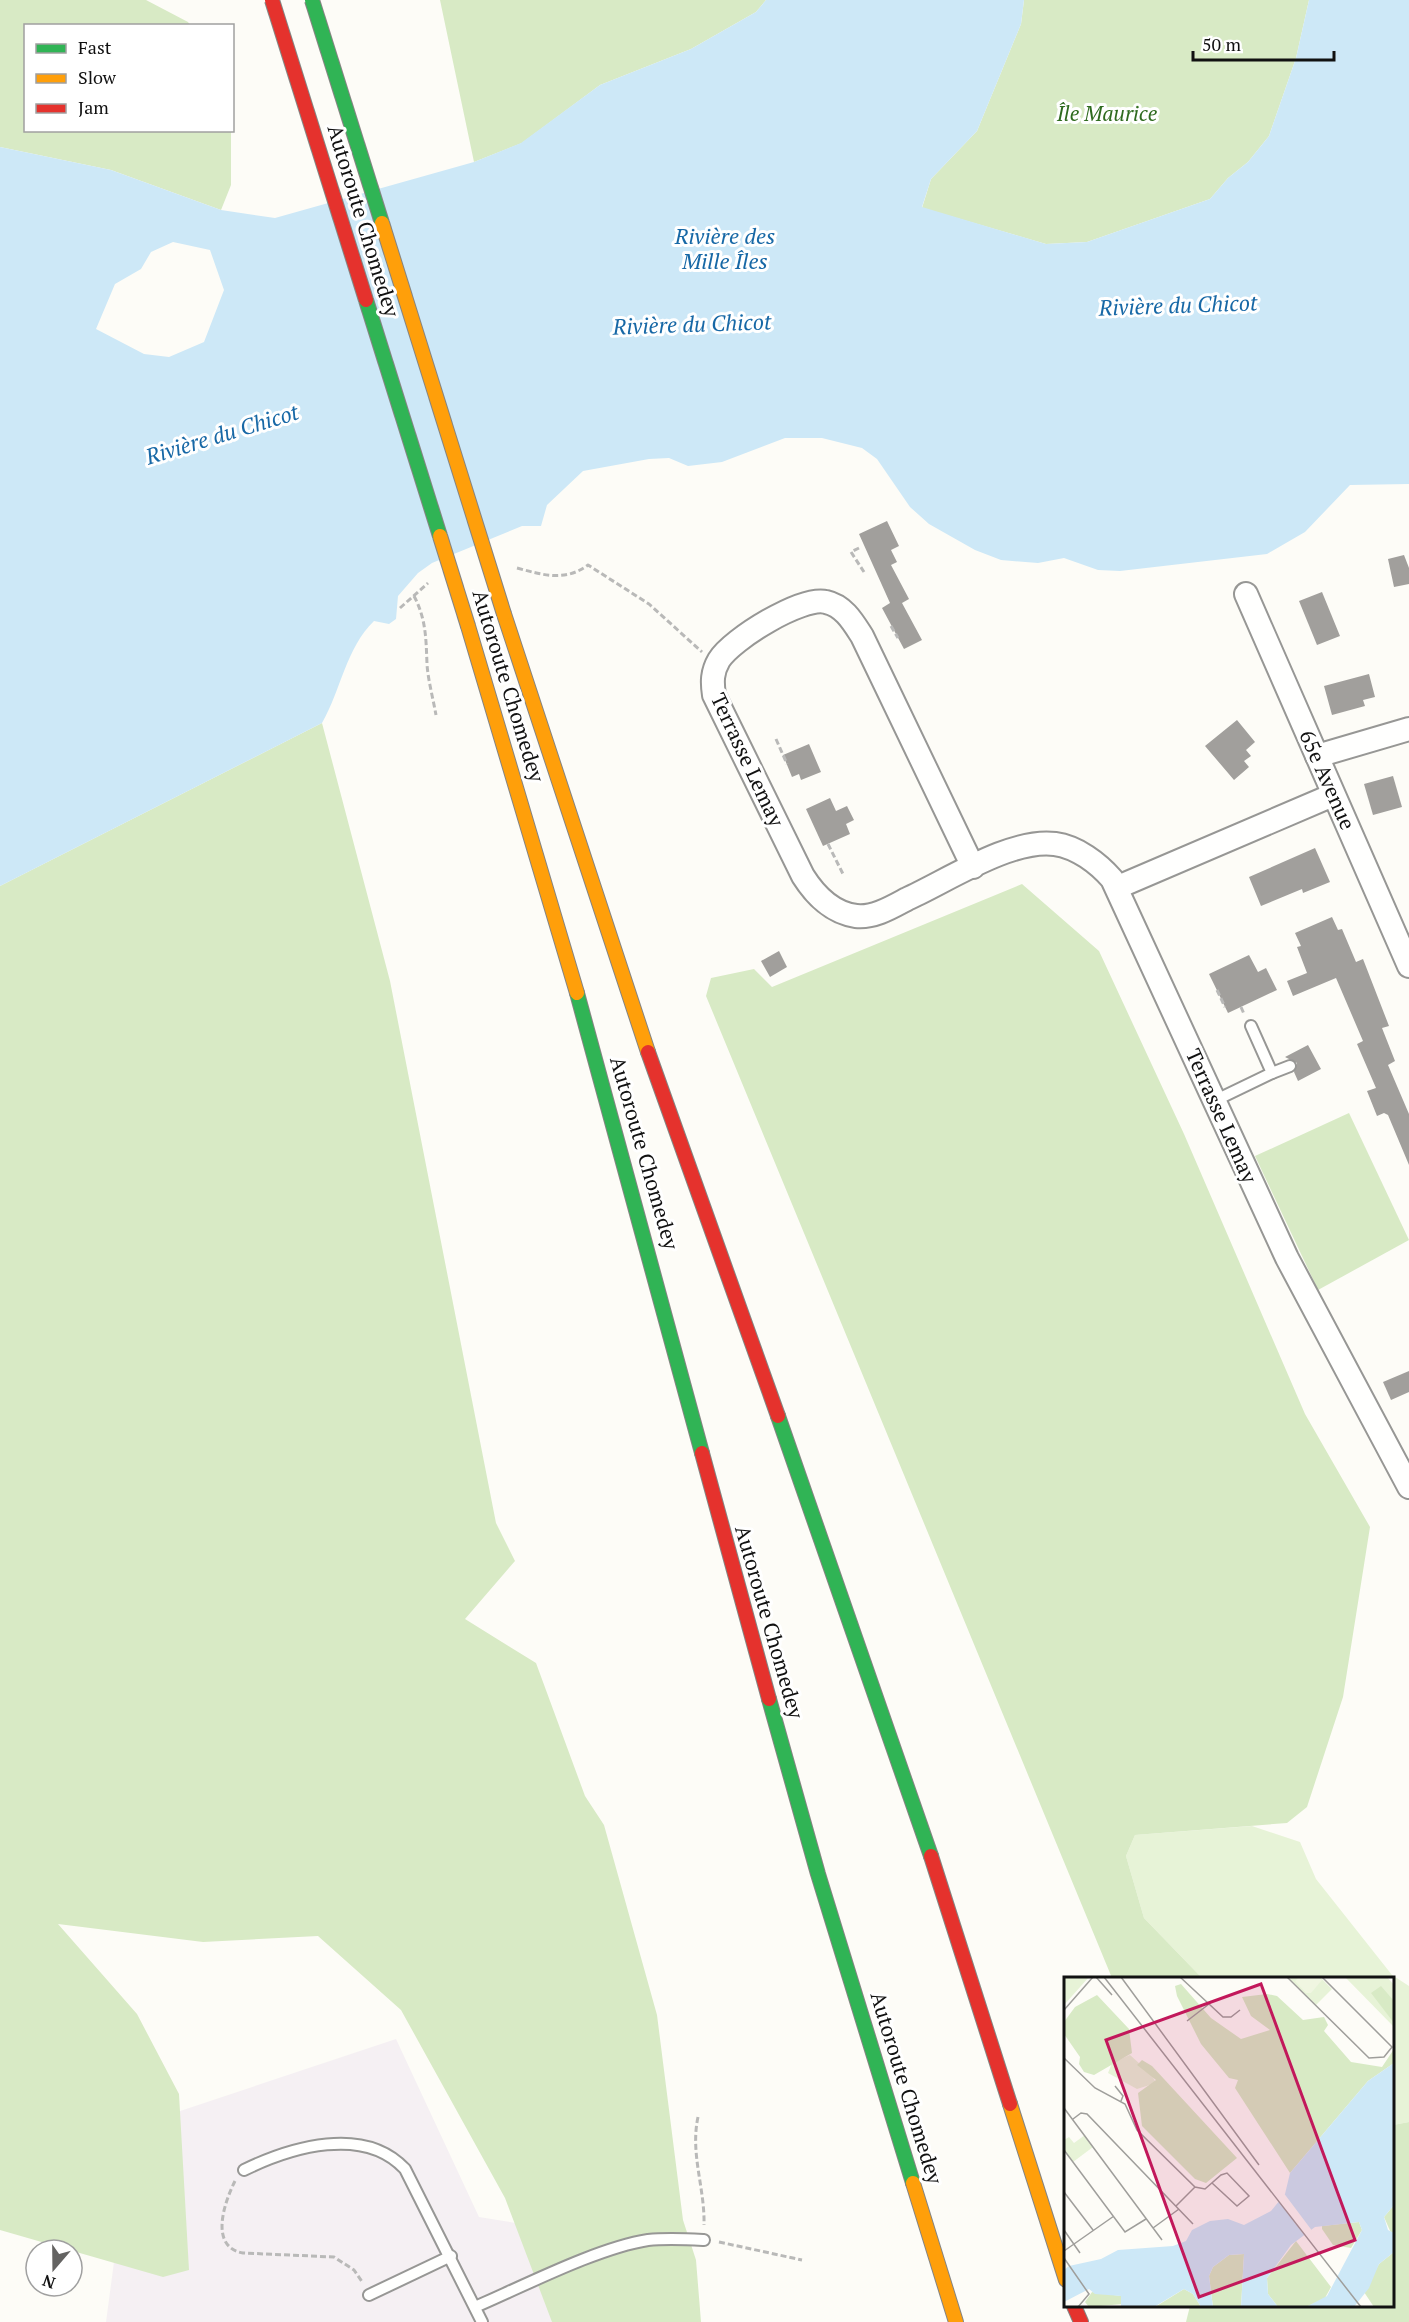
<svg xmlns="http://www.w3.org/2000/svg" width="1409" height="2322" font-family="'PT Serif',serif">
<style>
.industrial{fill:#f5f0f3}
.green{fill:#e7f3d7}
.forest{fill:#d8eac5}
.water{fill:#cde8f7;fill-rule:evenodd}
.building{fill:#a19f9c}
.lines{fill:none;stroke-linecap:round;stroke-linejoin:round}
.lane-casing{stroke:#979795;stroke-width:14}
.street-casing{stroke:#979795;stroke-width:26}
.fast-casing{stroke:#858482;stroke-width:16}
.slow-casing{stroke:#858482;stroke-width:16}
.jam-casing{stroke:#858482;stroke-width:16}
.path{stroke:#b9b9b8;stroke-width:3;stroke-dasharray:6 3;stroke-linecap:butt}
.lane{stroke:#fffffe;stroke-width:10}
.street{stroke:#fffffe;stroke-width:22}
.fast{stroke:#30b455;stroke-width:14}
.slow{stroke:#ff9f0a;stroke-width:14}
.jam{stroke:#e5322d;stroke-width:14}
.fast-bridge-casing{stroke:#858482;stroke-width:16;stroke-linecap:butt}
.slow-bridge-casing{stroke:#858482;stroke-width:16;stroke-linecap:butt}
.jam-bridge-casing{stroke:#858482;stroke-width:16;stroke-linecap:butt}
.fast-bridge{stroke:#30b455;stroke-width:14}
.slow-bridge{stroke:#ff9f0a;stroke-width:14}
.jam-bridge{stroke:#e5322d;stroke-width:14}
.labels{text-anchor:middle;stroke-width:6;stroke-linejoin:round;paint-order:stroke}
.park-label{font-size:21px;font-style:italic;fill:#2f6b1f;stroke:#fff}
.street-label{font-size:21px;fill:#111;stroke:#fff}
.water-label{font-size:22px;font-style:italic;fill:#1768a6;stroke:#fff}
.inset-road{fill:none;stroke:#9f9e9b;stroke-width:1.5}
.view{fill:#c2185b;fill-opacity:0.15;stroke:#c2185b;stroke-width:3}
.inset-edge{fill:none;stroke:#111;stroke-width:3}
</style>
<rect width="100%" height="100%" fill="#fdfcf7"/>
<path class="industrial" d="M396 2039 479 2217 578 2233 637 2322H106L132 2127Z"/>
<path class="green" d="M1252 1826 1300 1842 1316 1879 1392 1975 1409 1986V2122L1393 2125 1392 1978H1202L1144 1918 1126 1856 1135 1835Z"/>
<g class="forest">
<path d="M0 0H146L188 22 190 25 26 26V130L231 131V185L221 210 111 170 0 147Z"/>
<path d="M440 0H766L756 12 691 49 600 85 522 143 474 162Z"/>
<path d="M1024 0H1309L1296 58 1269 136 1248 162 1228 178 1210 199 1087 242 1046 244 922 208 931 179 977 131 1021 24Z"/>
<path d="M322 723 390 981 496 1523 515 1561 465 1619 536 1663 585 1796 604 1825 657 2015 683 2220 696 2260 701 2322H552L505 2198 401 2010 318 1936 203 1942 58 1924 137 2014 179 2094 189 2270 163 2277 0 2230V886Z"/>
<path d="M1022 884 1099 951 1184 1134 1305 1414 1370 1527 1343 1697 1307 1807 1287 1823 1135 1835 1126 1856 1144 1918 1202 1978H1112L706 996 711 978 754 969 772 987Z"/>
<path d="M1349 1113 1409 1240 1318 1290 1255 1156Z"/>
<path d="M1409 2122V2322H1186L1190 2306H1392L1393 2125Z"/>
</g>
<path class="water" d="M766 0H1024L1021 24 977 131 931 179 922 207 1046 244 1087 242 1210 199 1228 178 1248 162 1269 136 1296 58 1309 0H1409V484L1350 485 1305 532 1267 554 1120 571 1098 570 1064 558 1038 563 1001 560 975 550 929 524 910 507 877 459 862 448 822 438H785L722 462 688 466 669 458 649 459 583 471 547 505 541 526H522L432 563 418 573 398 596 396 619 389 624 374 621C346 648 341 690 322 723L0 886V147L111 170 221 210 275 218 474 162 521 143 600 85 691 49 756 12ZM173 242 210 250 224 290 204 342 169 357 144 354 96 329 115 284 141 269 151 252Z"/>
<g class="building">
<path d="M887 521 899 546 891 550 897 562 891 565 909 599 902 603 922 640 904 649 882 608 890 603 859 534Z"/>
<path d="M1404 555 1409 568V584L1394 587 1388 559Z"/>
<path d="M1322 592 1340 636 1317 645 1299 601Z"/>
<path d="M1369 674 1375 697 1363 700 1365 706 1332 715 1324 686Z"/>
<path d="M1237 720 1255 742 1246 750 1251 756 1244 761 1249 767 1234 780 1205 746Z"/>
<path d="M809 744 821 772 801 780 799 774 792 777 783 755Z"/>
<path d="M1393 776 1402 807 1373 815 1364 784Z"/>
<path d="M830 798 836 811 847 806 854 820 846 824 850 834 823 846 806 809Z"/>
<path d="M1315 848 1330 882 1303 893 1302 889 1261 906 1249 877Z"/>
<path d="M1332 917 1338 930 1342 929 1356 962 1363 959 1389 1026 1382 1028 1395 1061 1388 1065 1409 1114V1165L1388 1115 1384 1113 1377 1116 1367 1091 1376 1088 1357 1044 1363 1041 1336 978 1293 996 1287 981 1307 973 1297 947 1301 946 1295 933Z"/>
<path d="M779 951 787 967 770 977 761 961Z"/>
<path d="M1249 955 1258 972 1266 968 1277 990 1228 1013 1209 974Z"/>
<path d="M1308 1045 1321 1069 1298 1081 1294 1072 1297 1063 1285 1057Z"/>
<path d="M1409 1371V1392L1391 1400 1383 1382Z"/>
</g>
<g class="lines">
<defs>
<g id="lane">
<path d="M1272 1073 1290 1066"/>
<path d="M1214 1101 1272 1073 1251 1026"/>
<path d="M244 2170C291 2147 364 2125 405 2169L482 2322"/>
<path d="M369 2295 451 2256"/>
<path d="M475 2307C524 2286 597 2248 648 2240 667 2238 685 2239 704 2240"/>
</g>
<g id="street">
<path d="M1246 594 1409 966"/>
<path d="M1317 756 1409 729"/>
<path d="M973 867 862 636C853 622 844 606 826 602 802 596 732 639 719 660 712 672 712 682 714 695L803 876C815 895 833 913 856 916 874 918 892 907 907 899 947 881 1011 838 1055 844 1077 847 1098 863 1112 879L1287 1258 1409 1487"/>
<path d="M1118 887 1333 795"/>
</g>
<g id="fast">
<path d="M577 993 702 1453"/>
<path d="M778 1416 931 1856"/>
<path d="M769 1699 818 1874 913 2183"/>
</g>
<g id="slow">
<path d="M504 614 648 1052"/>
<path d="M468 626 577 993"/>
<path d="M1010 2104 1066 2280"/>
<path d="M913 2183 956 2322"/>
</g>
<g id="jam">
<path d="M648 1052 778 1416"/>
<path d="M702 1453 769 1699"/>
<path d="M931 1856 1010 2104"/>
<path d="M1074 2306 1081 2322"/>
</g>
</defs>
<use href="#lane" class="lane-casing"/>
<use href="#street" class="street-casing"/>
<use href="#fast" class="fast-casing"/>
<use href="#slow" class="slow-casing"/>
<use href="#jam" class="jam-casing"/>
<g class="path">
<path d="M859 548 851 552 864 572"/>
<path d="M517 568C543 575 565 582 588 565L649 604 702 652"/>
<path d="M414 596C426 619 426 638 427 664 428 680 433 698 436 715"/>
<path d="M400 608 428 583"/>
<path d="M891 626 898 638"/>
<path d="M776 739 787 764"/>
<path d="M828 844 844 876"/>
<path d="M1217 990 1225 1007"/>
<path d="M1241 1007 1244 1014"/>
<path d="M698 2117C690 2154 705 2188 704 2225"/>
<path d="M235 2181C224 2203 209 2247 243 2253L334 2257 354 2270 363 2283"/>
<path d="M719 2242 802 2260"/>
</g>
<use href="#lane" class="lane"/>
<use href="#street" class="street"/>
<use href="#fast" class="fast"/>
<use href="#slow" class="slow"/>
<use href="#jam" class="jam"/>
<defs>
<g id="fast-bridge">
<path d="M312 0 382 223"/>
<path d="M366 300 440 536"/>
</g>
<g id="slow-bridge">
<path d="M382 223 504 614"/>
<path d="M440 536 468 626"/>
</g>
<path id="jam-bridge" d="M272 0 366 300"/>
</defs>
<use href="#fast-bridge" class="fast-bridge-casing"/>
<use href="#slow-bridge" class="slow-bridge-casing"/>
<use href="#jam-bridge" class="jam-bridge-casing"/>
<use href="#fast-bridge" class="fast-bridge"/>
<use href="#slow-bridge" class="slow-bridge"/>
<use href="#jam-bridge" class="jam-bridge"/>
</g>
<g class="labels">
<g class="park-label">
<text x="1107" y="121">Île Maurice</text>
</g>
<g class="street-label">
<text transform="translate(363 221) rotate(73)" y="7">Autoroute Chomedey</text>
<text transform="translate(508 686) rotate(73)" y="7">Autoroute Chomedey</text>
<text transform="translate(747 760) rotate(65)" y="7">Terrasse Lemay</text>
<text transform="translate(1327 780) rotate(66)" y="7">65e Avenue</text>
<text transform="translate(1221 1116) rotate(66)" y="7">Terrasse Lemay</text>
<text transform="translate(644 1153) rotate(74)" y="7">Autoroute Chomedey</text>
<text transform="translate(769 1622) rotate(74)" y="7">Autoroute Chomedey</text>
<text transform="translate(906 2088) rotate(73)" y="7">Autoroute Chomedey</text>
</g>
<g class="water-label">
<text x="725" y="244">Rivière des<tspan x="725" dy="25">Mille Îles</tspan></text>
<text transform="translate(1178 305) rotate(-2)" y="8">Rivière du Chicot</text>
<text transform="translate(692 324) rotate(-2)" y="8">Rivière du Chicot</text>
<text transform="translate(222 434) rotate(-17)" y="8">Rivière du Chicot</text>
</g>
</g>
<g transform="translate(1064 1977)">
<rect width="330" height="330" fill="#fdfcf7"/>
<path d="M0 0H25L0 28ZM224 0H256L268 12 252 28ZM281 0H323L330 8V50ZM66 78 87 97 92 106 73 112 44 96 48 86ZM21 158 29 170 9 185 0 173V163L5 160 10 166Z" fill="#e7f3d7"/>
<path d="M117 7 147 41 177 62 206 53 187 39 178 20 203 17 213 19 239 43 260 40 264 48 260 54 287 85 318 90 330 72V86L304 104 226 196 171 111 174 103 165 101 137 67 113 19 111 9ZM317 9 330 24V46L307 16ZM33 18 65 52 68 76 30 98 20 95 15 87 16 80 0 57V45L11 30ZM78 83 88 89 173 181 142 206 131 202 78 149 74 116 92 103 73 88ZM330 228V256H327L320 240ZM295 245 298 253 287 271 269 268 258 252V249ZM232 264 267 310 261 321 242 330H214L204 317 203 301ZM330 275V330H310L300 315 315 287ZM180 277 177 330H149L145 299 149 290 165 278ZM120 312 129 317 137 330H91ZM28 315 57 319 59 327 25 330 21 325Z" fill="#d8eac5"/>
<path d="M235 0H254L258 3 247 16H242L231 4Z" fill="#f0f6e1"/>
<path d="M330 86V228L320 240 324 253 330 256V275L315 287 305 311 290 330H242L263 319 298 253 295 245 251 250 227 268 203 301 204 317 214 330H177L180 277 165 278 149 290 145 299 149 330H137L129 317 120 312 90 330H57V319L31 317 25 312 0 325V293L5 289 37 282 54 273 109 269 122 264 128 253 146 244 164 242 180 248 207 234 221 217 226 196 304 104Z" fill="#cde8f7"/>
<path d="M219 215 249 255 242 260 212 221Z" fill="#fdfcf7"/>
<path class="inset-road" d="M32 0 48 18M40 0 297 330M57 0 195 188M116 0 159 40H167L176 33M223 0 305 81 320 80 328 70 258 0M0 33 29 0M123 44 145 27M0 81 31 111 61 127 73 153 131 210 141 212 157 198 163 196 185 219 173 229 148 206M51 109 59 119 57 124M0 131 98 263M9 142 17 136 23 137 129 247M0 173 61 255 82 242M0 215 29 253M112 229 131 210M89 251 115 232M0 253 16 276M0 274 50 239M0 281 25 317 14 330"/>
<path class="view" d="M197 7 291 263 135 320 42 63Z"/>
<rect width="330" height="330" class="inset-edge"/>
</g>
<rect x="24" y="24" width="210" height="108" fill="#ffffff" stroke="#a0a0a0" stroke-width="1.5"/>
<rect x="36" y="44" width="30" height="9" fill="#30b455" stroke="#a0a0a0" stroke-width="1.5"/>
<text x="78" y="54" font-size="18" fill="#111111">Fast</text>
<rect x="36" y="74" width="30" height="9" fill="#ff9f0a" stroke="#a0a0a0" stroke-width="1.5"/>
<text x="78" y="84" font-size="18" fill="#111111">Slow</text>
<rect x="36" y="104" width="30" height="9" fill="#e5322d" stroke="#a0a0a0" stroke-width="1.5"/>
<text x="78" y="114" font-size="18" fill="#111111">Jam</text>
<g transform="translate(54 2268) rotate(200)"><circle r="28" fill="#ffffff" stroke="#a0a0a0" stroke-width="1.5"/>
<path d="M0-4.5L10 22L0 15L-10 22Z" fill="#646362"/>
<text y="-9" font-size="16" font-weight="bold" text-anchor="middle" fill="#111111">N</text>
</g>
<path d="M1193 51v9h141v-9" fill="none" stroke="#111111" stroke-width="3"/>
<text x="1202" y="51" font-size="18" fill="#111111" stroke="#ffffff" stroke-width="4.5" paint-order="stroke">50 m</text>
</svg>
